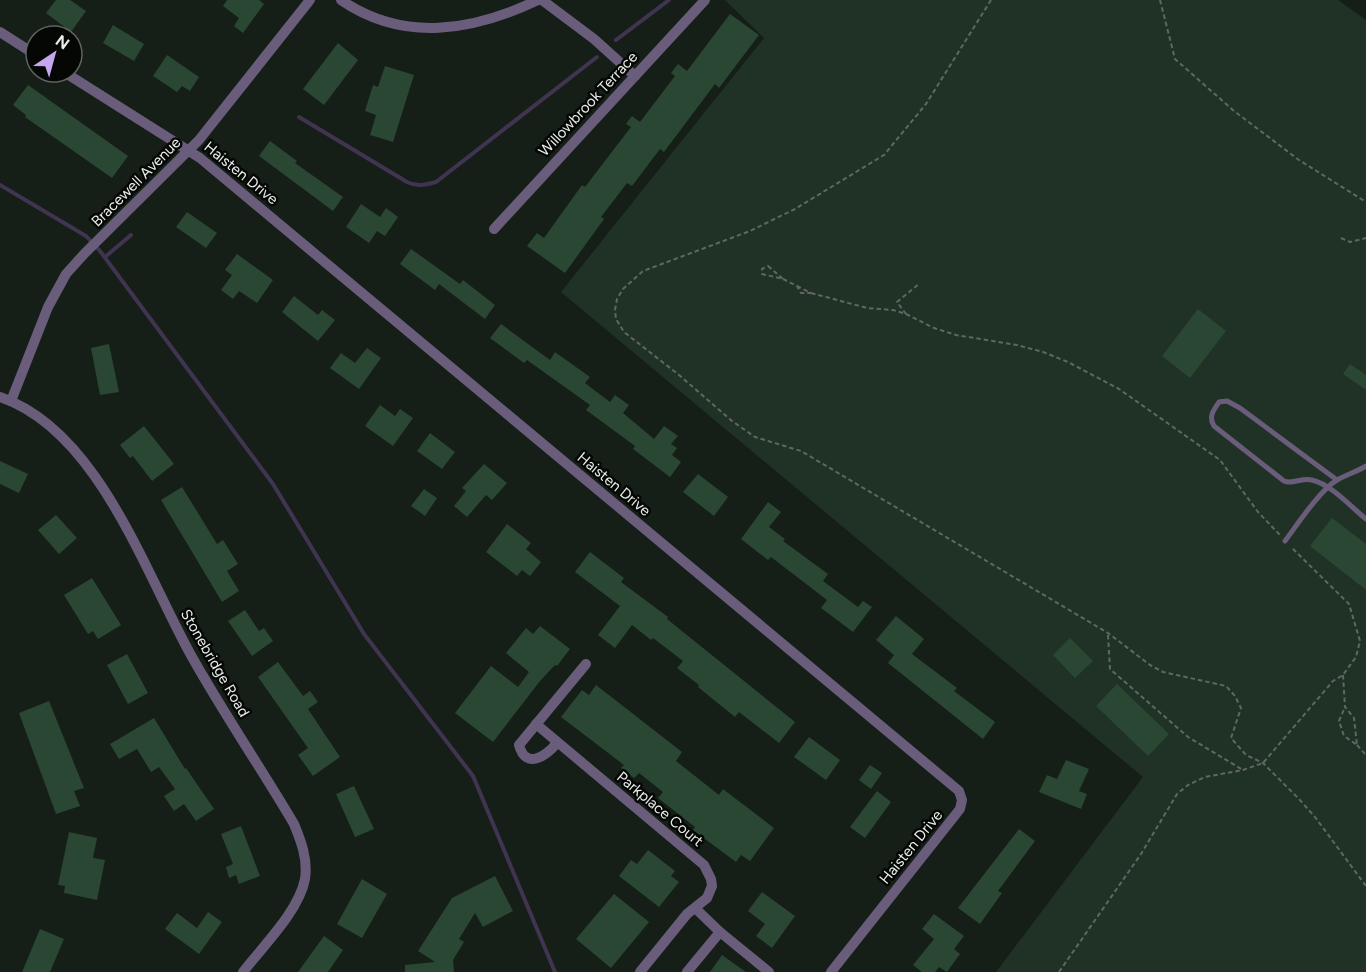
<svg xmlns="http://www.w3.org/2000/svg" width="1366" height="972" font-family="Figtree,sans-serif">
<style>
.green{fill:#203225}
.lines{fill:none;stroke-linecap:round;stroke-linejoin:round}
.stream{stroke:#403451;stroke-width:4}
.building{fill:#294732}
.path{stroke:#606762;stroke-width:2;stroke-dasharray:4.5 3;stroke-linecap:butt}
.service{stroke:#6a5d7c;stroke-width:5}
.minor{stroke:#6a5d7c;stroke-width:10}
.labels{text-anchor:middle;stroke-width:5;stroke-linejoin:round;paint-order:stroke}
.street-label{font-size:15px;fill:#e9eeea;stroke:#050705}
</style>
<rect width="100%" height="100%" fill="#161e18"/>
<path class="green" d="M725 0H1338L1366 20V972H996L1143 777 561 292 764 38Z"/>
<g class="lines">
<g class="stream">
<path d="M616 40 669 0"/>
<path d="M299 117 407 182C417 187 425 185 436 182L597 57"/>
<path d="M0 185 86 236 100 251 273 484 364 634 473 776 555 972"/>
<path d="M105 257 131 235"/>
</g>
</g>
<g class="building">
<path d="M56 0H70L86 11 71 32 46 13Z"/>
<path d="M227 0H259L264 4 243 33 234 26 239 18 223 6Z"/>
<path d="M730 14 759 35 719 88 715 84 664 152 660 149 632 186 627 183 601 217 604 219 565 273 527 246 537 233 544 238 582 185 585 187 631 127 626 124 632 116 640 122 675 76 671 73 678 64 687 71Z"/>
<path d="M113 25 144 44 134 61 103 43Z"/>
<path d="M338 43 358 60 324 105 303 89Z"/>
<path d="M167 55 199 77 190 91 182 86 177 92 153 76Z"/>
<path d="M385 66 414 75 393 142 370 135 376 115 365 111 373 85 378 87Z"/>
<path d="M28 85 128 156 112 178 25 117 26 115 13 105Z"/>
<path d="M270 141 297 161 295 163 343 197 333 211 259 156Z"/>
<path d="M361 204 380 217 386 208 398 217 385 236 377 231 369 243 346 227Z"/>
<path d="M187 212 217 233 206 248 176 227Z"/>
<path d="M411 249 460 284 463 280 495 305 485 319 439 284 435 290 400 264Z"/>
<path d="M237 254 273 280 257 303 239 291 233 299 221 290 232 275 225 270Z"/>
<path d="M294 296 318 315 322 310 335 320 318 341 282 312Z"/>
<path d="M1198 309 1226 331 1190 378 1162 356Z"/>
<path d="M501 324 550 360 555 352 590 377 585 383 610 402 615 395 629 405 623 413 654 439 664 426 678 436 671 444 677 448 672 455 681 462 670 477 633 449 635 446 586 410 590 405 527 360 524 363 490 338Z"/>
<path d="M109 344 119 392 100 395 91 348Z"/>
<path d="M367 348 381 358 359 389 330 368 341 353 355 363Z"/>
<path d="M1350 364 1366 375V390L1343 374Z"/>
<path d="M380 405 395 416 400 409 413 418 393 446 365 426Z"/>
<path d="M144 426 174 464 152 481 133 456 130 458 120 445Z"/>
<path d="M430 433 455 452 442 469 417 451Z"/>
<path d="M0 461 28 474 19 493 0 484Z"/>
<path d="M484 464 507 483 492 500 486 495 467 517 454 506 466 491 462 488Z"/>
<path d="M698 474 728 497 714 516 683 492Z"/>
<path d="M182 487 217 544 223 540 238 564 227 571 239 591 222 602 161 500Z"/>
<path d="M424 489 437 498 425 516 411 506Z"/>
<path d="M768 502 781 512 769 527 785 539 783 541 828 574 823 581 858 607 863 601 872 607 853 632 821 608 827 600 771 557 768 560 741 539Z"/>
<path d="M56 515 77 538 59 554 38 530Z"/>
<path d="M1332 518 1366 544V590L1310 546Z"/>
<path d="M507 524 531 543 526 549 541 562 530 576 522 570 517 576 486 552Z"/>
<path d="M590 552 624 578 621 582 668 617 667 619 795 722 779 743 739 712 735 717 698 687 699 685 677 668 683 661 653 638 651 640 632 625 615 648 598 635 620 606 575 572Z"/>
<path d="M92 578 121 625 98 639 93 631 88 634 64 595Z"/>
<path d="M245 610 259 631 264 628 273 641 252 656 228 621Z"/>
<path d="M896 616 924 639 912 654 957 688 954 691 995 722 983 739 888 663 894 655 876 640Z"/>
<path d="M540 626 570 649 557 666 555 665 540 681 493 742 455 713 491 666 518 687 529 672 506 653 526 628 533 634Z"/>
<path d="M1070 638 1093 661 1075 678 1053 655Z"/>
<path d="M127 654 148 693 128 704 107 665Z"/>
<path d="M278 662 303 696 310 691 318 702 308 709 340 757 313 776 298 755 308 748 258 677Z"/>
<path d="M1117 684 1169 734 1148 756 1096 706Z"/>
<path d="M596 685 682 752 676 761 719 795 723 789 774 828 750 861 741 855 736 862 693 830 695 827 658 798 663 792 639 773 634 778 621 768 624 765 561 717 582 690 589 695Z"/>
<path d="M49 701 84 788 74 791 80 806 56 814 19 713Z"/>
<path d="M154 718 185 769 186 768 214 809 196 821 184 804 174 811 164 796 175 789 159 767 151 772 137 749 119 759 110 744Z"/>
<path d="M809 737 840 760 826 780 794 757Z"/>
<path d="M1066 760 1089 769 1079 791 1087 794 1081 809 1039 792 1047 775 1057 779Z"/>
<path d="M870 765 882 773 871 789 859 780Z"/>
<path d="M354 786 374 829 355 837 336 794Z"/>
<path d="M877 791 891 802 865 838 850 827Z"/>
<path d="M241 826 260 876 239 884 236 875 229 878 226 867 233 864 221 834Z"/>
<path d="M1019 829 1035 841 998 891 1002 893 980 924 958 908Z"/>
<path d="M69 832 97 838 93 858 105 860 97 900 64 893 65 886 58 885Z"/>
<path d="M648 850 675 871 671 876 679 882 659 907 619 876 631 860 637 864Z"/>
<path d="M495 876 513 911 483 927 475 913 459 939 464 942 453 960 454 972H405V965L435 962 418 951 452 898Z"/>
<path d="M362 879 387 894 362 938 337 924Z"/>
<path d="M762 892 795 916 772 948 756 936 765 924 748 911Z"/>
<path d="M614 894 649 922 611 968 576 939Z"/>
<path d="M208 912 222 922 199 954 165 929 177 913 197 928Z"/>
<path d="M934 914 964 936 954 949 960 954 947 972 939 967 935 972H922L913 965 934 939 922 929Z"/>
<path d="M40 929 64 939 50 972H22Z"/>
<path d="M324 936 343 950 328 972H298Z"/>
<path d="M722 955 746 972H710Z"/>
</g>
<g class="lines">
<g class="path">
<path d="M991 0 926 104 884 155 795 209 750 231 643 271 623 289 617 299 615 310 616 319 624 332 679 375 732 421 755 437 801 451 1108 633 1150 665 1163 672 1226 686 1235 696 1241 708 1231 738 1246 755 1263 763 1299 799 1315 817 1366 886"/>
<path d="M1160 0 1175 59 1234 111 1299 160 1366 202"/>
<path d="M1341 238 1350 242 1366 238"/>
<path d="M768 266 783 279 762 274V269Z"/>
<path d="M783 279 797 286 801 293H811L797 286"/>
<path d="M811 293 867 308 893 310 906 314 897 302 920 283"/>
<path d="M906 314 934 328 956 335 1017 345 1043 352 1068 362 1119 389 1220 460 1258 512 1280 535"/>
<path d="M1108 635 1110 669 1188 737 1243 770"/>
<path d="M1343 675 1345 707 1354 718 1357 745 1344 736 1339 721 1345 707"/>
<path d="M1357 745 1366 755"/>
<path d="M1059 972 1141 854 1177 794 1188 785 1205 777 1243 770 1263 763 1333 681 1343 675 1356 657 1360 641 1349 604 1292 548"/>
</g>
<g class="service">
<path d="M1337 480 1240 408 1227 401 1219 402C1214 410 1208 416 1214 426L1284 481C1293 485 1302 477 1312 480 1332 485 1350 506 1366 519"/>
<path d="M1285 541C1297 525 1320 490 1337 480 1346 475 1356 472 1366 466"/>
</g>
<g class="minor">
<path d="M341 0C404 43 473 31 538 0"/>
<path d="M542 0 594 39 635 76"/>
<path d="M0 32 36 55"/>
<path d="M64 72 200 158 959 791 962 800 960 809 831 972"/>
<path d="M494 229 705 0"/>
<path d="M0 397C98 430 145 573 192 657 224 714 261 768 294 824 301 841 308 859 305 879 299 911 263 946 243 972"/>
<path d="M11 401 48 307 66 274 85 253 199 140 310 0"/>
<path d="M536 724 704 865 711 879 712 886 707 898 687 914 640 972"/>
<path d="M557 743C547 755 526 771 519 745L586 664"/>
<path d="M695 908 720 932 769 972"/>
<path d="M687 972 720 932"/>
</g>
</g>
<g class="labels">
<g class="street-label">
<text transform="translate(588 104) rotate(-47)" y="5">Willowbrook Terrace</text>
<text transform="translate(241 173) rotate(39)" y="5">Haisten Drive</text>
<text transform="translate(136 182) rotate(-45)" y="5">Bracewell Avenue</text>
<text transform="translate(614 484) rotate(40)" y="5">Haisten Drive</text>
<text transform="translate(215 663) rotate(60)" y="5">Stonebridge Road</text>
<text transform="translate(660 809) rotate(40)" y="5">Parkplace Court</text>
<text transform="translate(911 847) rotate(-51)" y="5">Haisten Drive</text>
</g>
</g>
<g transform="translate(54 54) rotate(36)"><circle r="28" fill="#050705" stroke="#606361" stroke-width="1.5"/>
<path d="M0-4.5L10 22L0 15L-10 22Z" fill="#c6a6f0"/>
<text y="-9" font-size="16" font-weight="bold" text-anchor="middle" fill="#e9eeea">N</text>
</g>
</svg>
